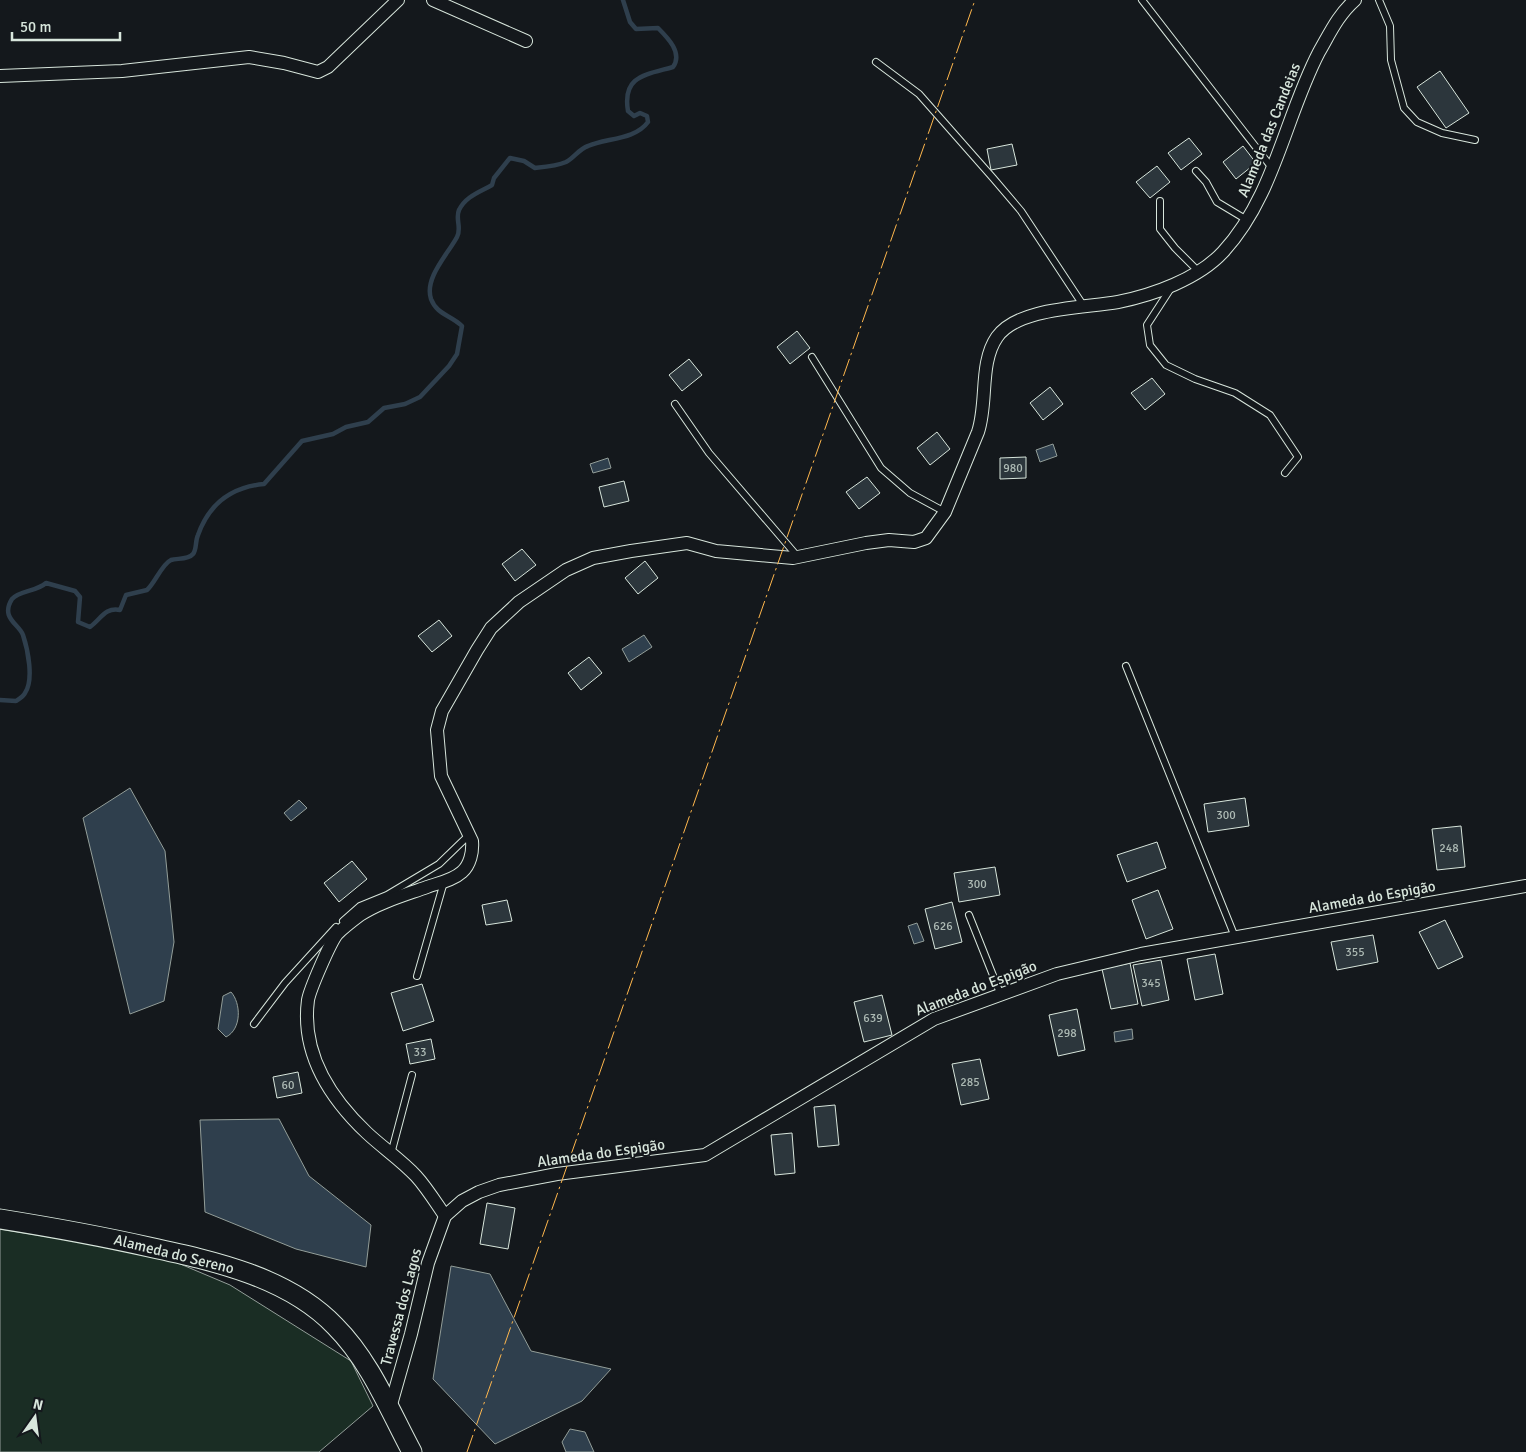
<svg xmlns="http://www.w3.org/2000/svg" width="1526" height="1452" font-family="Signika,sans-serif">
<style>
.green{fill:#1a2d24;stroke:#939e99}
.water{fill:#2f3f4d;stroke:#939e99}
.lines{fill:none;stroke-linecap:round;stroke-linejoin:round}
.stream{stroke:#2f3f4d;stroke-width:4.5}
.building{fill:#2c363c;stroke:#d8e6dc}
.lane-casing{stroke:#d8e6dc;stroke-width:8}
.street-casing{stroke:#d8e6dc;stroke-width:14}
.secondary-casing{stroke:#d8e6dc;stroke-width:21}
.lane{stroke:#14181c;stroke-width:6}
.street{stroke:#14181c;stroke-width:12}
.secondary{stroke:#14181c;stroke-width:19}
.power{stroke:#ffb74d;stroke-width:1;stroke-dasharray:18 4 2.5 4;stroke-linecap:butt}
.labels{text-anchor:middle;stroke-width:4;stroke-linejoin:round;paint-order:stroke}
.number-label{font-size:12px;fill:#adbab4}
.street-label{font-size:15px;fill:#d8e6dc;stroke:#14181c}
</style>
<rect width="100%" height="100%" fill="#14181c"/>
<path class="green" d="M0 1229 159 1255 230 1285 351 1361 373 1406 319 1452H0Z"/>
<g class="water">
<path d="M1053 444 1057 456 1040 462 1036 450Z"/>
<path d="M608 458 611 468 593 473 590 464Z"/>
<path d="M644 635 652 647 629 662 622 649Z"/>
<path d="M130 788 165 851 174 942 164 1001 130 1014 83 818Z"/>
<path d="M299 800 307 808 291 821 284 813Z"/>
<path d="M917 923 924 941 914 944 908 926Z"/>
<path d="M231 992C241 1003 242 1029 226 1037L218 1029 223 996Z"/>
<path d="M1132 1029 1133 1039 1115 1042 1114 1032Z"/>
<path d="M279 1119 309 1176 371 1225 366 1267 296 1249 205 1212 200 1120Z"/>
<path d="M451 1266 490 1274 531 1351 611 1369 582 1401 495 1444 433 1379Z"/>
<path d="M570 1429 585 1432 594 1452H566L562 1442Z"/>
</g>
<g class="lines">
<path class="stream" d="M0 700 16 701C19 699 24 696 25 693 34 680 28 650 23 635 19 624 0 618 12 599 20 590 36 592 46 583L75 591 80 597 78 622 90 627C101 619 105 607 120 610L126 595 147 590C155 583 162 564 171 560 177 558 188 560 193 554 197 549 195 541 198 535 209 504 232 487 264 484L302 441 333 434 346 427 368 422 384 408 405 404 420 397 449 366 457 354 462 326C451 315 437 315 431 299 424 278 448 254 457 237 462 228 455 219 459 210 466 196 480 192 492 185L494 178 510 158 524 161 535 168C545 167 557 166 566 162 574 158 579 149 588 146 606 138 635 140 648 122L647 116 640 113 634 116 628 111C622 76 645 75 673 67 683 53 668 38 658 28L636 29 630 22 623 0"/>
</g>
<g class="building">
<path d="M1440 71 1469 113 1446 128 1417 87Z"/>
<path d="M1189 138 1202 154 1181 170 1168 153Z"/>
<path d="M1012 144 1017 165 991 170 987 149Z"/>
<path d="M1243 146 1256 163 1236 179 1223 162Z"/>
<path d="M1157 166 1170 182 1150 198 1136 182Z"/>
<path d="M797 331 810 348 790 364 777 347Z"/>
<path d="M689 359 702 375 682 391 669 375Z"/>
<path d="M1152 378 1165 394 1145 410 1131 393Z"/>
<path d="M1050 387 1063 404 1043 420 1030 403Z"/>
<path d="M937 432 950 449 930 465 917 448Z"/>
<path d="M1026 457V478L1000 479V458Z"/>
<path d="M867 477 880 493 859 509 846 492Z"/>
<path d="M624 481 629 501 604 507 599 487Z"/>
<path d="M522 549 536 565 515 581 502 564Z"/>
<path d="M645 561 658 578 638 594 625 578Z"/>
<path d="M439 620 452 636 432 652 418 636Z"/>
<path d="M589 657 602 673 581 690 568 673Z"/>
<path d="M1245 798 1249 826 1208 832 1204 804Z"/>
<path d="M1461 826 1465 867 1437 870 1432 829Z"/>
<path d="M1157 842 1166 868 1127 882 1117 855Z"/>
<path d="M352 861 367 879 339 902 324 883Z"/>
<path d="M995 867 1000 895 959 902 954 873Z"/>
<path d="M1158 890 1173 929 1146 939 1132 900Z"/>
<path d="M507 900 512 921 486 925 482 905Z"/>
<path d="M952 902 962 942 935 949 925 909Z"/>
<path d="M1445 920 1463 957 1438 969 1419 932Z"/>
<path d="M1373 935 1378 962 1337 970 1331 942Z"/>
<path d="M1215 954 1223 994 1195 1000 1187 959Z"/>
<path d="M1161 960 1169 1000 1142 1006 1133 965Z"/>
<path d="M1130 963 1138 1004 1111 1009 1102 969Z"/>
<path d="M422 984 434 1021 403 1031 391 993Z"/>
<path d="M882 995 892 1035 864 1042 854 1002Z"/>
<path d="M1077 1009 1085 1050 1058 1056 1049 1015Z"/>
<path d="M431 1039 435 1059 410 1064 406 1044Z"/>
<path d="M980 1059 989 1099 961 1105 952 1064Z"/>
<path d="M298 1072 302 1093 277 1098 273 1077Z"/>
<path d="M835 1105 839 1145 818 1147 814 1107Z"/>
<path d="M792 1133 795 1173 775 1175 771 1135Z"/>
<path d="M487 1203 515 1208 508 1249 480 1244Z"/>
</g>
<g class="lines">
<defs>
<g id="lane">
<path d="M1142 0 1272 168"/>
<path d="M1379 0 1390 26 1391 60 1404 108 1417 122 1442 133 1475 140"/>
<path d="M876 62 919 94 993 178 1021 211 1083 305"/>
<path d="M1196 171 1206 182 1217 202 1247 220"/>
<path d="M1160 201V229L1175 248 1199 272"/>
<path d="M1171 288 1147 325 1150 345 1166 365 1195 379 1235 393 1270 415 1298 457 1285 473"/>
<path d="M812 357 881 468 910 493 945 512"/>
<path d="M675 404 709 453 798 557"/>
<path d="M1126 666 1235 937"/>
<path d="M969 915 1000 993"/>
<path d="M343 921 360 906 387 895 439 864 469 835"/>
<path d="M417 976 444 882"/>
<path d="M254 1024 285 983 336 927"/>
<path d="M391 1154 412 1075"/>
</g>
<g id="street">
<path d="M433 0 526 41"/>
<path d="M0 76 122 71 249 57 284 63 318 72 328 67 398 0"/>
<path d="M445 1216C436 1203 427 1188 416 1176 401 1160 383 1148 367 1133 330 1098 301 1053 308 1000 310 989 330 943 337 934 344 927 352 921 360 915 380 902 405 895 427 887 438 883 452 881 462 872 470 865 473 852 472 841L441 776 437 730 442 711 477 650 491 628 519 602 566 570 593 558 631 551 687 543 716 551 793 558 866 543 889 540 914 542 926 538 945 512 978 432C988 402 979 363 997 337 1018 307 1085 308 1118 302 1153 295 1198 279 1223 252 1274 197 1285 117 1319 52 1330 33 1338 15 1355 0"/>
<path d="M390 1408 411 1334 428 1263 445 1216 462 1201 479 1192 499 1185 557 1174 705 1155 934 1019 1057 974 1141 954 1526 886"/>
</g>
<path id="secondary" d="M0 1219C50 1227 100 1236 149 1247 214 1261 288 1277 335 1326 370 1361 389 1409 412 1452"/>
</defs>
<use href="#lane" class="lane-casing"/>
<use href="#street" class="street-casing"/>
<use href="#secondary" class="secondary-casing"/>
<use href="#lane" class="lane"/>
<use href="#street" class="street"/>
<use href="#secondary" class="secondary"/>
<path class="power" d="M467 1452 975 0"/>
</g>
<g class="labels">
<g class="number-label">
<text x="1013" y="472">980</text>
<text x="1226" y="819">300</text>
<text x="1449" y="852">248</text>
<text x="977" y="888">300</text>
<text x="943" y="930">626</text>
<text x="1355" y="956">355</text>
<text x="1151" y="987">345</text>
<text x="873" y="1022">639</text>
<text x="1067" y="1037">298</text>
<text x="420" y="1056">33</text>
<text x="970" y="1086">285</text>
<text x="288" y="1089">60</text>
</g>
<g class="street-label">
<text transform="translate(1269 130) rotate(-68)" y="5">Alameda das Candeias</text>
<text transform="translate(1372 897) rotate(-10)" y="5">Alameda do Espigão</text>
<text transform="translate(976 988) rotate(-21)" y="5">Alameda do Espigão</text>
<text transform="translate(601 1153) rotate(-8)" y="5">Alameda do Espigão</text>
<text transform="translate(174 1254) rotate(14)" y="5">Alameda do Sereno</text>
<text transform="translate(401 1307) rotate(-75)" y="5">Travessa dos Lagos</text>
</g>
</g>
<g transform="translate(35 1417) rotate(14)" stroke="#14181c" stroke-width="4" paint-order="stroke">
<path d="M0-4L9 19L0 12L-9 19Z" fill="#d8e6dc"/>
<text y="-8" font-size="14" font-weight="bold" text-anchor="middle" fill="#d8e6dc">N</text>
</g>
<path d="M12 32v8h108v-8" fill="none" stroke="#d8e6dc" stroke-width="2.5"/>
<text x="20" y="32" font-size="15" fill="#d8e6dc" stroke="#14181c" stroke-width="4" paint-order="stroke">50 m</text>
</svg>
